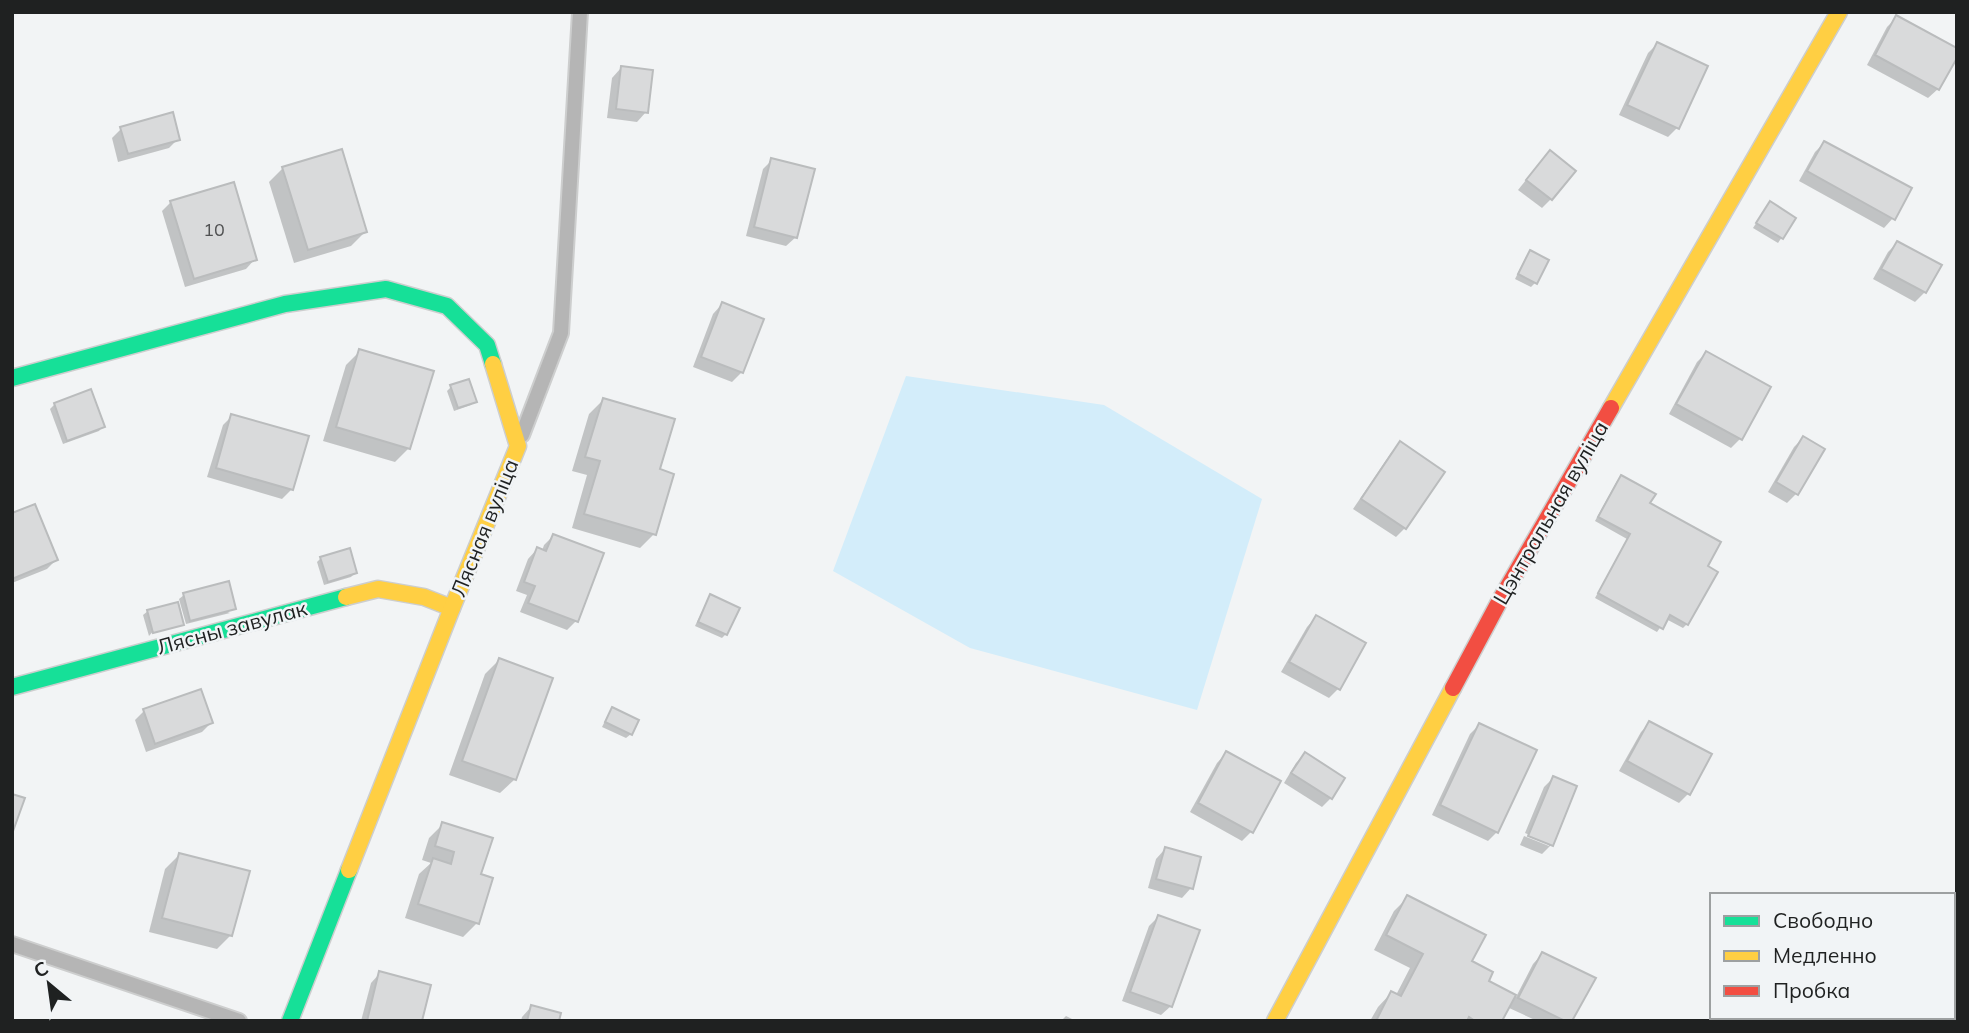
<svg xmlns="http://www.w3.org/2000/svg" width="1969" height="1033" font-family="Mulish,sans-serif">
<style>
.green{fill:#d3edfa}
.shadow{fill:#0003}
.building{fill:#d9dadb;stroke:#babcbd;stroke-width:2}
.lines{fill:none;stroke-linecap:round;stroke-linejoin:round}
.lane-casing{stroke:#cdcece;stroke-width:18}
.fast-casing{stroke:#cdcece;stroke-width:19}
.slow-casing{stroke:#cdcece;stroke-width:19}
.jam-casing{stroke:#cdcece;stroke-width:19}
.lane{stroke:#b5b5b5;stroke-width:14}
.fast{stroke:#16e098;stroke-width:16}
.slow{stroke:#ffcf43;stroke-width:16}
.jam{stroke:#f24e42;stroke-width:16}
.labels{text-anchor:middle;stroke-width:5;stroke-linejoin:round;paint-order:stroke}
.number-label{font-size:18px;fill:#505152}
.street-label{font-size:21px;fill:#1f2121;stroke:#f1f4f6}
</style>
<rect width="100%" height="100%" fill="#f2f4f5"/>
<path class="green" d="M906 376 1104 405 1262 499 1197 710 970 648 833 571Z"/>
<g class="shadow">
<path d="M1896 18 1938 89 1928 98 1867 65 1887 27Z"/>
<path d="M1657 44 1677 128 1668 137 1619 115 1648 53Z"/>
<path d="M621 68 646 112 637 122 607 118 612 78Z"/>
<path d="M121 129 178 139 169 148 118 162 112 138Z"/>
<path d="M1824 143 1893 218 1884 228 1799 181 1815 152Z"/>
<path d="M772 160 796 237 786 246 746 236 763 169Z"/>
<path d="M1541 161 1551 199 1542 208 1518 190Z"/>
<path d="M283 168 365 232 351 246 294 263 269 182Z"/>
<path d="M171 202 255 259 246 269 185 287 162 211Z"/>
<path d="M1766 208 1794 219 1778 243 1753 228Z"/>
<path d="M1897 243 1939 266 1925 292 1915 302 1873 279 1888 252Z"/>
<path d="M1530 253 1546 261 1535 283 1531 287 1515 279 1526 257Z"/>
<path d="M722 304 742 372 732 382 693 367 713 314Z"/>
<path d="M360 351 409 448 395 462 323 441 346 365Z"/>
<path d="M1706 353 1740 439 1731 448 1669 414 1697 362Z"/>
<path d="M451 387 475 401 471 405 454 411 447 391Z"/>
<path d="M603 400 658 471 654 534 640 548 572 528 587 475 572 471 589 414Z"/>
<path d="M55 404 103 426 99 431 63 444 50 409Z"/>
<path d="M232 416 292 489 282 499 207 477 223 425Z"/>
<path d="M1803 438 1823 449 1796 494 1787 503 1768 492 1794 447Z"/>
<path d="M1400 444 1405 528 1396 537 1353 509 1391 453Z"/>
<path d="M1621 477 1705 567 1687 624 1683 628 1666 619 1657 632 1595 598 1627 539 1595 521 1617 481Z"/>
<path d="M12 515 56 560 47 569 12 583Z"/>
<path d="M553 536 576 621 567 630 520 612 527 595 516 591 528 559 537 549 542 551 544 545Z"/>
<path d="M321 558 355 573 351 577 324 585 317 562Z"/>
<path d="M184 595 230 613 186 624 179 599Z"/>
<path d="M711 596 726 634 722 638 695 626 707 601Z"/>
<path d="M177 604 149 636 143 615 148 611Z"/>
<path d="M1316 617 1364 643 1338 689 1329 698 1281 672 1307 627Z"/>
<path d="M499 660 551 679 514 780 500 793 449 775 485 674Z"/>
<path d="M613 709 631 734 626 738 602 727 609 713Z"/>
<path d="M144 711 211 723 202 732 146 752 135 720Z"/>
<path d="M1650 723 1688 794 1679 803 1619 771 1641 732Z"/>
<path d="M1479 725 1497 832 1488 841 1432 815 1470 734Z"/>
<path d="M1226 753 1251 832 1242 841 1190 812 1217 763Z"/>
<path d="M1305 754 1331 798 1322 807 1284 783 1296 763Z"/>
<path d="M1553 778 1551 845 1542 854 1520 845 1524 836 1549 846V843L1525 833 1544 787Z"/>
<path d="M443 824 479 875 477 923 463 937 405 918 419 874 431 863 422 860 429 838Z"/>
<path d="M1165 849 1191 888 1182 898 1148 888 1156 859Z"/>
<path d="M179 855 231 935 217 949 149 932 165 869Z"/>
<path d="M1408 897 1470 962 1486 981 1516 997 1533 964 1542 954 1570 1021H1537L1507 1007 1500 1021H1370L1378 1007 1391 993 1396 995 1410 968 1374 950 1394 911Z"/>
<path d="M1158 917 1171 1006 1161 1015 1122 1001 1149 926Z"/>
<path d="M380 973 420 1021H361L371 983Z"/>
<path d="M531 1007 557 1021H521L522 1017Z"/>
<path d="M1066 1016 1076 1021H1061Z"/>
</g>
<g class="building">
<path d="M1896 15 1957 48V58L1939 90 1875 55Z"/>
<path d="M1657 42 1708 66 1679 129 1627 105Z"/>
<path d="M621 66 653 70 648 113 616 109Z"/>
<path d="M173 112 180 140 128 154 120 127Z"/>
<path d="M1824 141 1912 188 1895 220 1807 171Z"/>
<path d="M342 149 367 232 308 250 282 167Z"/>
<path d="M1550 150 1576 171 1552 200 1526 180Z"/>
<path d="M771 158 815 169 797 238 754 227Z"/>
<path d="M234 182 257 260 194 279 170 201Z"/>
<path d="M1770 201 1796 218 1783 239 1756 223Z"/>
<path d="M1897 241 1942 265 1926 293 1881 269Z"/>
<path d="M1530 250 1549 260 1537 284 1518 274Z"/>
<path d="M722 302 764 319 743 373 701 357Z"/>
<path d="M359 349 434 371 410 449 336 427Z"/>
<path d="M1706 351 1771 387 1742 440 1676 404Z"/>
<path d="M469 379 477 402 458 408 450 385Z"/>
<path d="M91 389 105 427 67 441 54 403Z"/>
<path d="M603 398 675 419 660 469 674 474 656 535 584 514 600 461 585 457Z"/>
<path d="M231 414 309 436 293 490 216 468Z"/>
<path d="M1803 436 1825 449 1798 495 1776 482Z"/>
<path d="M1400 441 1445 472 1406 529 1361 499Z"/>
<path d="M1621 475 1656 494 1650 503 1721 542 1708 566 1718 572 1688 625 1670 615 1663 629 1598 593 1630 534 1598 517Z"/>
<path d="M35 504 58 560 12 579V513Z"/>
<path d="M553 534 604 553 578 622 528 603 535 586 524 582 537 547 546 551Z"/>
<path d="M350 548 357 573 328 582 320 557Z"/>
<path d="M229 581 236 609 190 621 183 593Z"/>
<path d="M710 594 740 608 727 635 698 622Z"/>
<path d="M178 602 184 625 153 633 147 610Z"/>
<path d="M1316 615 1366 643 1340 690 1289 662Z"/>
<path d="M499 658 553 678 516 780 462 761Z"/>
<path d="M201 689 213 723 155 744 143 709Z"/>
<path d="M612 707 639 720 632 735 605 722Z"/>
<path d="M1649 721 1712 754 1690 795 1627 761Z"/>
<path d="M1479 723 1537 750 1498 833 1440 805Z"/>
<path d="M1226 751 1281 781 1253 833 1198 803Z"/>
<path d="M1305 752 1345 778 1332 799 1291 773Z"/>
<path d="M1553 776 1577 786 1553 846 1528 836Z"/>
<path d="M12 794 25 798 12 834Z"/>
<path d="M442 822 493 838 481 874 493 878 479 924 418 904 433 858 451 864 454 852 435 846Z"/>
<path d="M1165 847 1201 857 1193 889 1156 879Z"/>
<path d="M179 853 250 871 232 936 162 918Z"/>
<path d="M1407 895 1486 935 1472 961 1493 972 1489 981 1516 995 1502 1021H1475L1469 1017 1467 1021H1376L1391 991 1401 996 1423 954 1386 935Z"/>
<path d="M1158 915 1200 930 1172 1007 1130 992Z"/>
<path d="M1542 952 1596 978 1572 1021H1565L1518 998Z"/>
<path d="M379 971 431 985 422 1021H367Z"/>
<path d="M531 1005 561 1013 559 1021H527Z"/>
</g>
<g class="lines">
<defs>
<g id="lane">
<path d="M522 435 561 333 580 12"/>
<path d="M12 944 239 1021"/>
</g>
<g id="fast">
<path d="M12 378 285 304 386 289 447 306 487 345 493 364"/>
<path d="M12 687 346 597"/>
<path d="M290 1021 349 870"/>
</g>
<g id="slow">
<path d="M1611 408 1839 12"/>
<path d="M346 597 378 589 424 597 452 608"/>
<path d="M349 870 452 608 518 446 493 364"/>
<path d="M1275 1021 1453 688"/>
</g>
<path id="jam" d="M1453 688 1499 602 1611 408"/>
</defs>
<use href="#lane" class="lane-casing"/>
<use href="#fast" class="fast-casing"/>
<use href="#slow" class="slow-casing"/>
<use href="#jam" class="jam-casing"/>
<use href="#lane" class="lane"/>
<use href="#fast" class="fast"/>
<use href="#slow" class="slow"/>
<use href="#jam" class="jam"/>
</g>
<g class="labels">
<g class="number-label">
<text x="214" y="236">10</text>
</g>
<g class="street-label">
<text transform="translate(1551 513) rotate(-60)" y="7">Цэнтральная вуліца</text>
<text transform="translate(485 528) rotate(-68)" y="7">Лясная вуліца</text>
<text transform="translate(232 628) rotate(-15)" y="7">Лясны завулак</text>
</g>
</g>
<rect width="1969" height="1033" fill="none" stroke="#1f2121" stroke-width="28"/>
<rect x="1710" y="893" width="245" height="126" fill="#f1f4f6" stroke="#9da0a1" stroke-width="2"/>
<rect x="1724" y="916" width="35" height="10" fill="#16e098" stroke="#9da0a1" stroke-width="2"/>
<text x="1773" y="928" font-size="21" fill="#1f2121">Свободно</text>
<rect x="1724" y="951" width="35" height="10" fill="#ffcf43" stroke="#9da0a1" stroke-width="2"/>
<text x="1773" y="963" font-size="21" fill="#1f2121">Медленно</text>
<rect x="1724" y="986" width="35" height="10" fill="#f24e42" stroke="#9da0a1" stroke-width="2"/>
<text x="1773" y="998" font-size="21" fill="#1f2121">Пробка</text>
<g transform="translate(49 984) rotate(331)" stroke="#f1f4f6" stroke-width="5" paint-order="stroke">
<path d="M0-5L12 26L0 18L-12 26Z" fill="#1f2121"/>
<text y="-10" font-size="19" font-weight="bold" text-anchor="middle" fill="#1f2121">С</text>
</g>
</svg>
